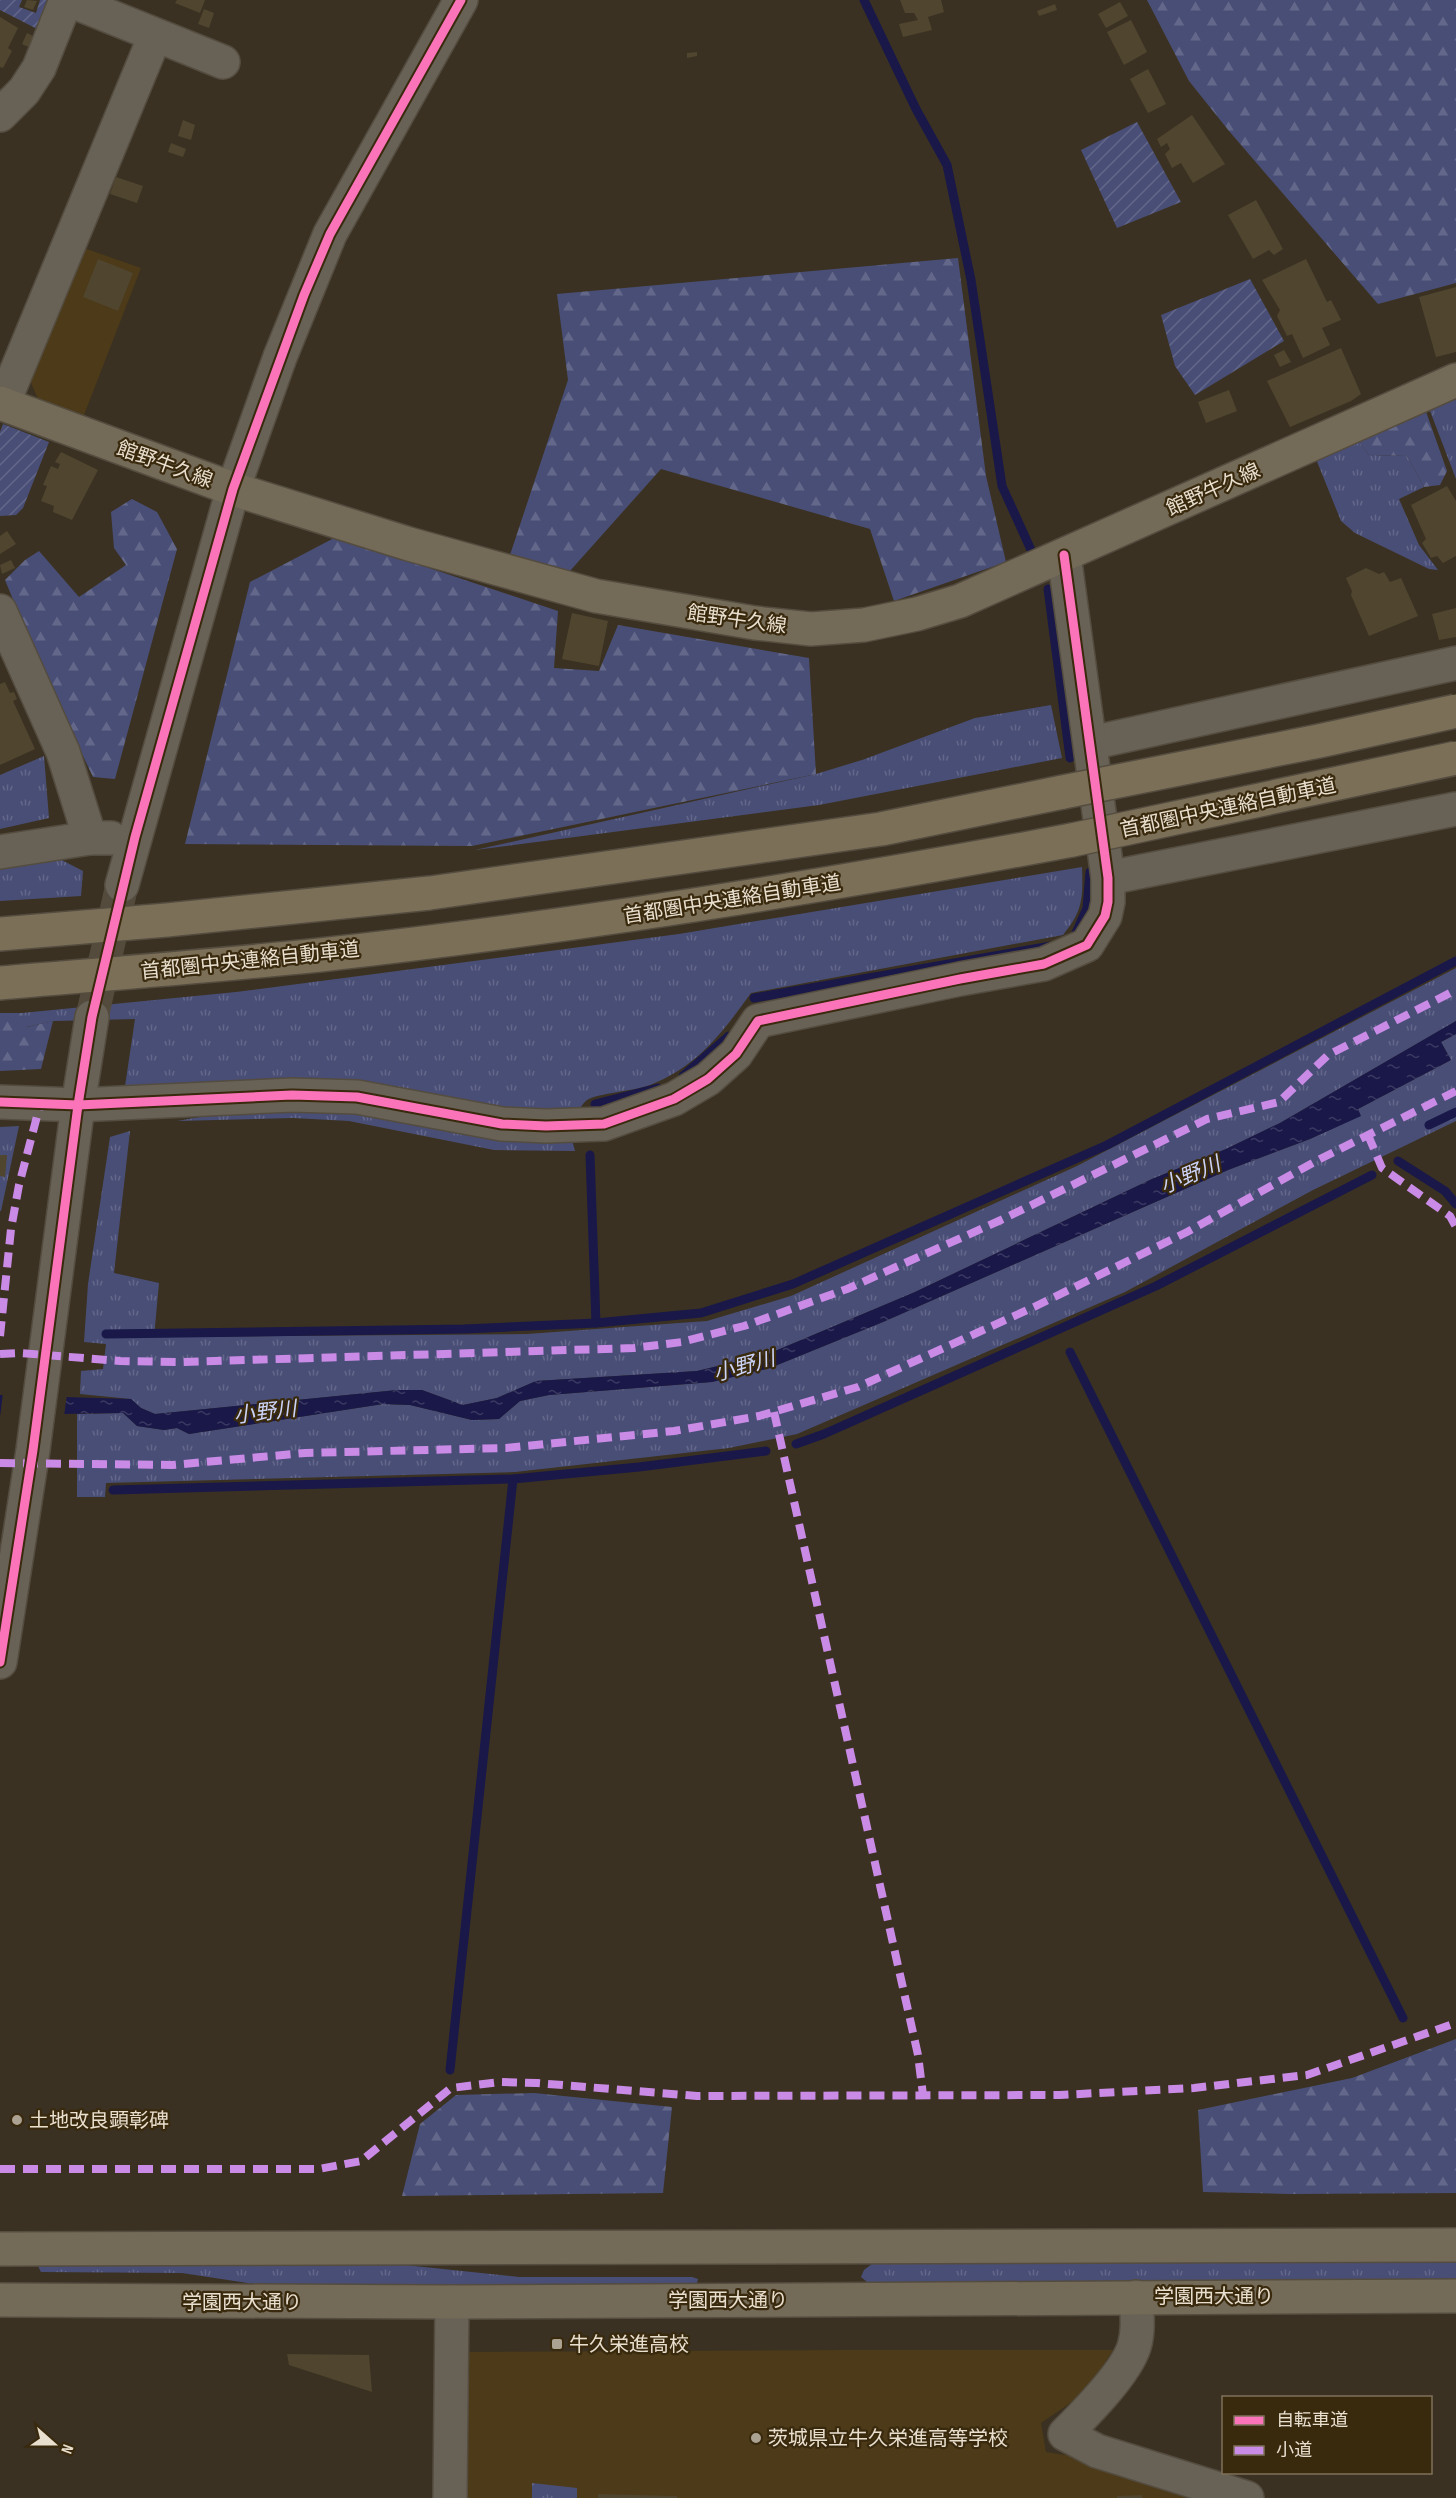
<svg xmlns="http://www.w3.org/2000/svg" width="1456" height="2498" font-family="'Sofia Sans Condensed','Noto Sans JP',sans-serif">
<style>
.built{fill:#4c3a18}
.grass{fill:url(#grass-tufts)}
.forest{fill:url(#forest-firs)}
.garden{fill:url(#garden-furrows)}
.water{fill:url(#water-ripples)}
.pier{fill:#3a3122}
.lines{fill:none;stroke-linecap:round;stroke-linejoin:round}
.stream{stroke:#191849;stroke-width:9}
.building{fill:#50452e}
.minor-tunnel{stroke:#544b3c;stroke-width:33;stroke-dasharray:33 16;stroke-linecap:butt}
.minor-casing{stroke:#544c3f;stroke-width:36}
.major-casing{stroke:#544c3f;stroke-width:36}
.highway-casing{stroke:#544c3f;stroke-width:36}
.minor{stroke:#676156;stroke-width:33}
.major{stroke:#746a58;stroke-width:33}
.highway{stroke:#7b6f58;stroke-width:33}
.highway-bridge-casing{stroke:#544c3f;stroke-width:36;stroke-linecap:butt}
.highway-bridge{stroke:#7b6f58;stroke-width:33}
.quiet{stroke:#ca8be6;stroke-width:8;stroke-dasharray:15 8;stroke-linecap:butt}
.cycleway-casing{stroke:#39290d;stroke-width:13}
.cycleway{stroke:#fb73b8;stroke-width:9}
.poi-dot{fill:#aca292;stroke:#39290d;stroke-width:2}
.labels{text-anchor:middle;stroke-width:4.5;stroke-linejoin:round;paint-order:stroke}
.street-label{font-size:20px;fill:#e9dfcf;stroke:#39290d}
.poi-label{font-size:20px;fill:#e9dfcf;stroke:#39290d;text-anchor:start}
.water-label{font-size:21px;font-style:italic;fill:#ccd3f8;stroke:#39290d}
</style>
<defs>
<pattern id="grass-tufts" width="24" height="20" patternUnits="userSpaceOnUse" patternTransform="scale(1.5)"><rect width="24" height="20" fill="#494e77"/><path d="M3 7l-1-3M5 7V3M7 7l1-3M15 17l-1-3M17 17v-4M19 17l1-3" fill="none" stroke="#636789"/></pattern>
<pattern id="forest-firs" width="22" height="20" patternUnits="userSpaceOnUse" patternTransform="scale(1.5)"><rect width="22" height="20" fill="#494e77"/><path d="M5 1l3.5 6h-7zM16 11l3.5 6h-7z" fill="#636789"/></pattern>
<pattern id="garden-furrows" width="10" height="10" patternUnits="userSpaceOnUse" patternTransform="scale(1.5)"><rect width="10" height="10" fill="#494e77"/><path d="M-1 1l2-2M0 10L10 0M9 11l2-2" fill="none" stroke="#636789"/></pattern>
<pattern id="water-ripples" width="26" height="14" patternUnits="userSpaceOnUse" patternTransform="scale(1.5)"><rect width="26" height="14" fill="#191849"/><path d="M2 4q2-2 4 0t4 0M15 11q2-2 4 0t4 0" fill="none" stroke="#3a3962"/></pattern>
</defs>
<rect width="100%" height="100%" fill="#3a3122"/>
<g class="built">
<path d="M84 248 141 268 84 415 38 399 29 378Z"/>
<path d="M841 2350H1113L1085 2393 1041 2423 1046 2452 1084 2458 1209 2498H467L469 2352Z"/>
</g>
<g class="grass">
<path d="M1456 390V479L1427 403Z"/>
<path d="M1357 439 1369 455 1407 456 1424 487 1399 499 1419 545 1438 570 1429 569 1355 533 1341 521 1316 459Z"/>
<path d="M1051 705 1062 758 819 805 475 850 816 774 862 760 975 718Z"/>
<path d="M44 756 49 818 0 829V775Z"/>
<path d="M48 853 83 871 81 896 0 901V868Z"/>
<path d="M1082 867C1083 898 1083 911 1063 935L751 993C722 1033 698 1066 650 1085 635 1091 598 1093 587 1100 584 1102 580 1108 578 1111L124 1093 135 1019 54 1021 26 1027 22 1013 236 992 679 934Z"/>
<path d="M1456 968V1021L1280 1123 1226 1149 1152 1179 915 1292 768 1354 697 1371 536 1381 497 1398 463 1405 422 1390H397L155 1414 141 1408 131 1399 80 1394 81 1371 103 1369 106 1344 84 1342 88 1284 110 1137 130 1131 114 1273 159 1283 154 1337 527 1334 707 1321 791 1296 1077 1166Z"/>
<path d="M1456 1034V1121L1313 1190 1125 1292 797 1434 729 1448 515 1472 106 1483 105 1497H77V1414L123 1413 137 1426 164 1430 177 1428 189 1434 383 1404 410 1405 472 1420 499 1419 520 1401 549 1395 712 1382 770 1368 883 1322 1228 1170 1310 1139 1360 1116 1358 1109 1451 1060 1441 1042Z"/>
<path d="M355 1105 571 1136 575 1151 494 1150 349 1121 293 1118 177 1121 263 1106Z"/>
<path d="M19 1126 1 1211H0V1127Z"/>
<path d="M1456 2260V2283L872 2286 861 2277 864 2270 872 2264Z"/>
<path d="M40 2263 395 2264 519 2277H692L698 2279 697 2283 288 2289 182 2273 41 2272 38 2266Z"/>
<path d="M532 2483 577 2488V2498H532Z"/>
</g>
<g class="forest">
<path d="M1147 0H1456V283L1378 304 1229 131 1189 81Z"/>
<path d="M958 258 986 476 1006 562 894 601 870 529 661 469 569 572 507 564 568 380 557 294Z"/>
<path d="M1424 406 1447 471 1440 485 1424 487 1407 456 1369 455 1357 439Z"/>
<path d="M132 499 157 512 177 549 115 779 93 777 40 665 5 580 25 560 39 551 79 597 126 565 114 548 111 512Z"/>
<path d="M336 537 558 611 554 668 599 671 618 625 809 658 816 774 472 846 185 844 250 582Z"/>
<path d="M0 1013H22L27 1027 53 1021 41 1069 0 1071Z"/>
<path d="M1456 2039V2193L1289 2194 1203 2192 1198 2110 1352 2078Z"/>
<path d="M534 2093 672 2107 663 2193 402 2196 420 2124 456 2095Z"/>
</g>
<g class="garden">
<path d="M0 0H22L19 7 36 13 40 0H58L45 33 0 10Z"/>
<path d="M1137 122 1181 202 1117 228 1081 150Z"/>
<path d="M1250 279 1284 341 1195 395 1175 366 1161 315Z"/>
<path d="M3 424 49 442 23 508 16 515 0 516V432Z"/>
</g>
<path class="water" d="M1456 1021V1034L1441 1042 1451 1060 1358 1109 1361 1116 1310 1139 1228 1170 883 1322 770 1368 712 1382 549 1395 520 1401 499 1419 472 1420 410 1405 383 1404 189 1434 177 1428 164 1430 137 1426 123 1413 0 1415V1395L131 1399 141 1408 155 1414 397 1390H422L463 1405 497 1398 536 1381 697 1371 768 1354 915 1292 1152 1179 1226 1149 1280 1123Z"/>
<path class="pier" d="M3 1392 67 1394 64 1417 0 1418Z"/>
<g class="lines">
<g class="stream">
<path d="M864 0 916 109 947 165 971 280 1002 486 1032 552"/>
<path d="M1048 589 1070 758"/>
<path d="M1076 933 1087 908 1090 872"/>
<path d="M754 998 1051 946"/>
<path d="M683 1076 729 1036"/>
<path d="M595 1104 658 1088"/>
<path d="M1429 1125 1456 1112"/>
<path d="M590 1155 596 1323"/>
<path d="M1398 1161 1445 1191 1456 1204"/>
<path d="M106 1334 464 1329 596 1323 701 1313 793 1284 1107 1145 1456 961"/>
<path d="M1070 1352 1403 2018"/>
<path d="M796 1444 824 1434 1156 1286 1372 1175"/>
<path d="M113 1490 513 1479 639 1467 766 1451"/>
<path d="M450 2070 513 1479"/>
</g>
</g>
<g class="building">
<path d="M27 0 37 1 33 10 24 7Z"/>
<path d="M177 0H205L200 13 175 3Z"/>
<path d="M900 0H941L944 12 928 17 932 30 903 37 899 24 918 20 914 13H905Z"/>
<path d="M1120 2 1128 16 1106 28 1098 14Z"/>
<path d="M1055 4 1057 10 1039 16 1037 11Z"/>
<path d="M204 9 214 13 209 28 198 24Z"/>
<path d="M0 17 18 28 8 48 12 51 3 68 0 67Z"/>
<path d="M1131 20 1147 52 1124 65 1107 32Z"/>
<path d="M27 33 35 37 31 48 22 44Z"/>
<path d="M697 52V56L687 58V53Z"/>
<path d="M1148 69 1166 104 1148 113 1130 79Z"/>
<path d="M1192 115 1225 164 1193 183 1181 163 1172 168 1165 154 1170 149 1167 143 1161 147 1157 139Z"/>
<path d="M183 120 195 125 191 140 178 136Z"/>
<path d="M171 143 186 149 183 157 168 152Z"/>
<path d="M116 177 143 186 137 203 110 194Z"/>
<path d="M1256 200 1283 249 1274 255 1269 250 1253 259 1228 215Z"/>
<path d="M98 259 133 273 118 311 83 297Z"/>
<path d="M1306 259 1327 302 1331 300 1341 320 1322 328 1330 345 1303 358 1292 334 1287 336 1277 316 1280 310 1262 280Z"/>
<path d="M1456 287V352L1436 357 1419 297Z"/>
<path d="M1341 348 1361 394 1351 401 1290 427 1267 381Z"/>
<path d="M1284 350 1291 362 1280 367 1274 355Z"/>
<path d="M1229 390 1237 411 1206 423 1198 402Z"/>
<path d="M61 452 98 470 72 520 53 512 54 506 41 501 47 486 43 485 51 466 58 469 60 464 55 462Z"/>
<path d="M1447 486 1456 501V556L1443 563 1437 556 1431 558 1422 543 1426 539 1411 505Z"/>
<path d="M7 531 16 544 0 554V536Z"/>
<path d="M11 560 15 568 2 574 0 565Z"/>
<path d="M1366 568 1379 574 1384 572 1390 582 1401 578 1418 616 1369 636 1351 595 1352 591 1346 578Z"/>
<path d="M1456 608V637L1439 640 1432 614Z"/>
<path d="M572 613 608 621 599 666 562 659Z"/>
<path d="M5 682 10 693 14 692 17 699 13 701 35 749 0 765V684Z"/>
<path d="M0 1155H7L5 1177 0 1176Z"/>
<path d="M287 2354 369 2355 372 2392 289 2365Z"/>
<path d="M598 2494 677 2496V2498H598Z"/>
<path d="M1142 2495V2498H1117V2496Z"/>
</g>
<g class="lines">
<path class="minor-tunnel" d="M92 1017 122 885"/>
<defs>
<g id="minor">
<path d="M69 0 223 62"/>
<path d="M0 115 24 91 39 68 66 0"/>
<path d="M3 404 155 36"/>
<path d="M0 611 63 752 90 838"/>
<path d="M1091 743 1456 663"/>
<path d="M0 852 90 838H111"/>
<path d="M1108 878 1456 809"/>
<path d="M122 885 233 489 280 357 330 234 461 0"/>
<path d="M0 1102 78 1105 292 1095 357 1097 502 1124 546 1126 604 1124 674 1099 708 1079 736 1054 758 1021 960 979 1044 964 1087 945 1105 916 1108 902V878L1064 555"/>
<path d="M0 1662 33 1450 78 1105 92 1017"/>
<path d="M1136 2297C1137 2314 1139 2331 1134 2347 1125 2374 1085 2414 1065 2434L1097 2451 1247 2498"/>
<path d="M450 2498 452 2302"/>
</g>
<g id="major">
<path d="M0 403 233 489 409 544 596 596 755 623 811 629 864 625 917 614 960 601 1456 380"/>
<path d="M0 2249 1456 2245"/>
<path d="M0 2300 452 2302 1456 2296"/>
</g>
<g id="highway">
<path d="M0 934 167 920 430 893 881 829 1063 792"/>
<path d="M0 983C107 974 213 966 320 955 572 927 823 887 1072 840"/>
</g>
</defs>
<use href="#minor" class="minor-casing"/>
<use href="#major" class="major-casing"/>
<use href="#highway" class="highway-casing"/>
<use href="#minor" class="minor"/>
<use href="#major" class="major"/>
<use href="#highway" class="highway"/>
<defs>
<g id="highway-bridge">
<path d="M1063 792 1319 741 1456 711"/>
<path d="M1072 840 1456 758"/>
</g>
</defs>
<use href="#highway-bridge" class="highway-bridge-casing"/>
<use href="#highway-bridge" class="highway-bridge"/>
<g class="quiet">
<path d="M1368 1135 1382 1168 1450 1216 1456 1227"/>
<path d="M0 1336 11 1229 19 1185 40 1105"/>
<path d="M0 1354 21 1353 120 1361 183 1362 634 1348 682 1342 744 1326 847 1289 1001 1220 1207 1119 1279 1102 1328 1055 1456 990"/>
<path d="M774 1412 918 2055 923 2095"/>
<path d="M0 1463 172 1465 305 1453 506 1448 674 1431 759 1416 858 1387 1034 1307 1187 1232 1320 1159 1456 1091"/>
<path d="M0 2169H319L361 2161 451 2088 500 2082 537 2083 697 2096 1060 2095 1194 2088 1307 2075 1456 2023"/>
</g>
<defs>
<g id="cycleway">
<path d="M0 1102 78 1105 292 1095 357 1097 502 1124 546 1126 604 1124 674 1099 708 1079 736 1054 758 1021 960 979 1044 964 1087 945 1105 916 1108 902V878L1064 555"/>
<path d="M0 1662 33 1450 78 1105 92 1017 135 837 233 489 304 295 330 234 461 0"/>
</g>
</defs>
<use href="#cycleway" class="cycleway-casing"/>
<use href="#cycleway" class="cycleway"/>
</g>
<g class="poi-dot">
<circle cx="17" cy="2120" r="6"/>
<rect x="551" y="2338" width="12" height="12" rx="3"/>
<circle cx="756" cy="2438" r="6"/>
</g>
<g class="labels">
<g class="street-label">
<text transform="translate(165 464) rotate(20)" y="7">館野牛久線</text>
<text transform="translate(1213 489) rotate(-24)" y="7">館野牛久線</text>
<text transform="translate(737 619) rotate(8)" y="7">館野牛久線</text>
<text transform="translate(1228 807) rotate(-12)" y="7">首都圏中央連絡自動車道</text>
<text transform="translate(732 899) rotate(-9)" y="7">首都圏中央連絡自動車道</text>
<text transform="translate(250 960) rotate(-6)" y="7">首都圏中央連絡自動車道</text>
<text x="1214" y="2303">学園西大通り</text>
<text x="728" y="2307">学園西大通り</text>
<text x="242" y="2309">学園西大通り</text>
</g>
<g class="poi-label">
<text x="29" y="2127">土地改良顕彰碑</text>
<text x="569" y="2351">牛久栄進高校</text>
<text x="768" y="2445">茨城県立牛久栄進高等学校</text>
</g>
<g class="water-label">
<text transform="translate(1190 1175) rotate(-23)" y="7">小野川</text>
<text transform="translate(744 1366) rotate(-15)" y="7">小野川</text>
<text transform="translate(265 1412) rotate(-7)" y="7">小野川</text>
</g>
</g>
<rect x="1222" y="2396" width="210" height="78" fill="#39290d" stroke="#7f725b" stroke-width="1.5"/>
<rect x="1234" y="2416" width="30" height="9" fill="#fb73b8" stroke="#7f725b" stroke-width="1.5"/>
<text x="1276" y="2426" font-size="18" fill="#e9dfcf">自転車道</text>
<rect x="1234" y="2446" width="30" height="9" fill="#ca8be6" stroke="#7f725b" stroke-width="1.5"/>
<text x="1276" y="2456" font-size="18" fill="#e9dfcf">小道</text>
<g transform="translate(54 2444) rotate(111)" stroke="#39290d" stroke-width="4.5" paint-order="stroke">
<path d="M0-4.5L10 22L0 15L-10 22Z" fill="#e9dfcf"/>
<text y="-9" font-size="16" font-weight="bold" text-anchor="middle" fill="#e9dfcf">N</text>
</g>
</svg>
